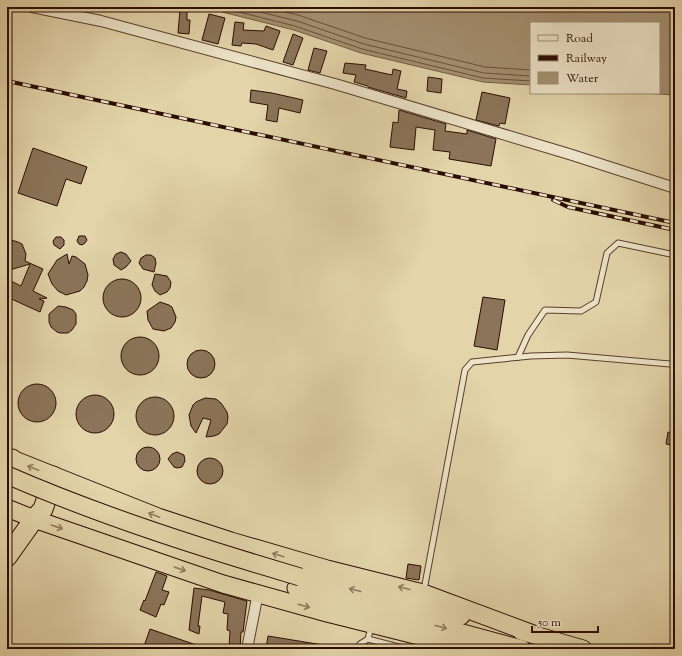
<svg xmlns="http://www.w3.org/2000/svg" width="682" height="656" font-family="'Sorts Mill Goudy',serif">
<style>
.water{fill:#a49071;stroke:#745c44}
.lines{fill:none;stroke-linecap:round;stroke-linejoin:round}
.shore{stroke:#684e39;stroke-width:1}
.building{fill:#8b7459;stroke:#2b0d01}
.service-casing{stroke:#593f2b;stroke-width:7}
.minor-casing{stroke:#593f2b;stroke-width:12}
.trunk-casing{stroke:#2b0d01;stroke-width:19}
.motorway-casing{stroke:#2b0d01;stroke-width:21}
.service{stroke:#ede3c8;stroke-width:5}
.minor{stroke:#ede3c8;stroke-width:10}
.trunk{stroke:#e3d4aa;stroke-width:17}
.motorway{stroke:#e3d4aa;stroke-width:19}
.rail-casing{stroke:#2b0d01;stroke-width:4}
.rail{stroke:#ede3c8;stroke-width:2.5;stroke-dasharray:8;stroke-linecap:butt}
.trunk-bridge-casing{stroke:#2b0d01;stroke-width:19;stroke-linecap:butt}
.trunk-bridge{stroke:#e3d4aa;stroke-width:17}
.oneway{stroke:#907a5e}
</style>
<rect width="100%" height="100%" fill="#e3d4aa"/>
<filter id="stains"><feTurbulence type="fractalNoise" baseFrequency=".005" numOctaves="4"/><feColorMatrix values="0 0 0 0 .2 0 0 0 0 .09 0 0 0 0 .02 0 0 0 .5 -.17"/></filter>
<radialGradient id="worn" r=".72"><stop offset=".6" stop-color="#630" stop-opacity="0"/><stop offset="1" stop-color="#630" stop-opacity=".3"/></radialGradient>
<path class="water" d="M202 7H675V95L644 93H659V23H531V85L483 82 361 53 294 30Z"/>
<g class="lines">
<g class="shore">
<path d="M219 7 295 26 362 49 483 78 531 81"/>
<path d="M240 7 297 21 364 44 484 73 531 76"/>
<path d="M264 7 298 15 365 38 485 67 531 70"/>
</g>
</g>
<g class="building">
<path d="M180 9 187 10V20H190L189 34 178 33Z"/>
<path d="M209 14 225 18 218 44 202 40Z"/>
<path d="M235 22 244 23 243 30 264 31 266 26 280 31 273 50 256 44 242 43 241 46 232 45Z"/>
<path d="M293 34 303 38 293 65 283 62Z"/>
<path d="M314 48 327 51 320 73 308 70Z"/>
<path d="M345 63 366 65 365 69 392 75 393 69 401 71 397 89 407 91 406 98 368 87V86L354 82 356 75 343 73Z"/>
<path d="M428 77 442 79 441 93 427 91Z"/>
<path d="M251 90 272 93 303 100 300 113 279 108 277 122 266 120 268 105 250 102Z"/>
<path d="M482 92 510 98 505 124 500 123 499 126 476 120Z"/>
<path d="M399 110 446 124 445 131 467 134V130L496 139 491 166 449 159 450 152 433 150 435 130 416 127 414 150 390 147 393 122 398 123Z"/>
<path d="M33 148 87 167 81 184 66 179 57 206 18 193Z"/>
<path d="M79 236H85L87 240 85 243 82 245 79 244 77 241Z"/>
<path d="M56 237H61L64 240V245L60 249 54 245 53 241Z"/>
<path d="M7 240H11L18 242 22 244 26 254 25 261 43 269 33 291 47 298 39 299 44 301 40 312 7 297V279L21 286 30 264 13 269H7Z"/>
<path d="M121 252 126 254 131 261 126 267 121 270 114 265 113 259 116 254Z"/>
<path d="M67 254 69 264 72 256 76 257 85 264 88 275 87 281 84 287 80 291 66 295 58 291 52 284 48 274 57 260Z"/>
<path d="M146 255H151L155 258 156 263 154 272 143 269 139 263 141 258Z"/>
<path d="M155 274 167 276 171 282 170 288 167 292 160 295 155 291 152 285Z"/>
<circle cx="122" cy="298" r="19"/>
<path d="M483 297 505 300 497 350 474 346Z"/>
<path d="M160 302 169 305 172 307 176 317 175 322 171 328 164 331 153 329 148 320 147 311Z"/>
<path d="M58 306 66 307 73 310 76 314V324L72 330 68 333H60L57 332 51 327 49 322V314Z"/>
<circle cx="140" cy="356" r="19"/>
<circle cx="201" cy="364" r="14"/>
<circle cx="37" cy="403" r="19"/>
<circle cx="95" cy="414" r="19"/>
<circle cx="155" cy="416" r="19"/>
<path d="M205 398 216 399 221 403 227 412 228 417 227 424 219 434 214 436 206 437 211 420 203 418 196 433 191 426 189 415 193 405 196 402Z"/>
<path d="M668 432 675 434V446L666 444Z"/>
<circle cx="148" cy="459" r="12"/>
<path d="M177 452 184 455 185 461 182 467 177 468 174 467 168 459 172 454Z"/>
<circle cx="210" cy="471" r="13"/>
<path d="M408 564 421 566 419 580 406 578Z"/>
<path d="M156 572 167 576 162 590 169 592 164 605 161 604 156 617 140 610 144 600 145 601Z"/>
<path d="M194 588 209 590 247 601 243 632H241L240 649H231L232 647H229L230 631 227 630 228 614 223 613 225 602 202 596 198 626H200L199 634 189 630Z"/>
<path d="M150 629 205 648V649H143Z"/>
<path d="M268 636 323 645V649H266Z"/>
</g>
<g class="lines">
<defs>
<g id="service">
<path d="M518 357 528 335 545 310 581 311 596 302 607 253 618 243 675 255"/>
<path d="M424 590 465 370 472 362 531 356 567 355 670 364 675 363"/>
<path d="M371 627 368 639 406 649"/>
<path d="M357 649 360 644 368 639"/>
</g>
<g id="minor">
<path d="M32 7 101 21 335 84 569 154 675 188"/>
<path d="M247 649 258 593"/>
</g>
<g id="trunk">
<path d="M7 457 158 517 231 541 327 569 423 593 533 634"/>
<path d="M7 508 34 519 223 584 327 613 443 642 502 649"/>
<path d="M300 577 461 616"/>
<path d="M296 588 522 649"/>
<path d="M521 631 583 649"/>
</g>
<g id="motorway">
<path d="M7 463 12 459"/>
<path d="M7 557 34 519 43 509 50 489 53 476"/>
</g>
</defs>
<use href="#service" class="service-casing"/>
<use href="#minor" class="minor-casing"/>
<use href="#trunk" class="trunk-casing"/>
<use href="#motorway" class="motorway-casing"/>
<use href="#service" class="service"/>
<use href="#minor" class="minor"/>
<use href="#trunk" class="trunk"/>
<use href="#motorway" class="motorway"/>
<defs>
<g id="rail">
<path d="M7 81 675 223"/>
<path d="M553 200 568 207 675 230"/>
</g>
</defs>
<use href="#rail" class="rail-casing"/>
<use href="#rail" class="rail"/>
<defs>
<path id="trunk-bridge" d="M7 475C101 516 202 548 300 577"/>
</defs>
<use href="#trunk-bridge" class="trunk-bridge-casing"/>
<use href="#trunk-bridge" class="trunk-bridge"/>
</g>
<defs><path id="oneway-shaft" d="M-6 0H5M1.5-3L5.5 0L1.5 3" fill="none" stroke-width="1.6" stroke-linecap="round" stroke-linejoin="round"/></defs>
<g class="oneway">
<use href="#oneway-shaft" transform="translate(33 468) rotate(-158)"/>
<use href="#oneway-shaft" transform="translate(154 515) rotate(-159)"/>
<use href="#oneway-shaft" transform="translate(57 527) rotate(19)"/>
<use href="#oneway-shaft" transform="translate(278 555) rotate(-163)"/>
<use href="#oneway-shaft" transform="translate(180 569) rotate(19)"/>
<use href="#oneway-shaft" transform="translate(404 588) rotate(-166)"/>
<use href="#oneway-shaft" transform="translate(355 590) rotate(-166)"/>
<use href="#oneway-shaft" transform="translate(304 606) rotate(16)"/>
<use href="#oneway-shaft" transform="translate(441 627) rotate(15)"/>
</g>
<rect width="682" height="656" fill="none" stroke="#e3d4aa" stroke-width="24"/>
<rect x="8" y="8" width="666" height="640" fill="none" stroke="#2b0d01" stroke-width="2"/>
<rect x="12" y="12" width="658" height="632" fill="none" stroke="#2b0d01"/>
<rect x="530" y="22" width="130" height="72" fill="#ede3c8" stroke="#9f8d78"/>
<rect x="538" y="35" width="20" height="6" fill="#ede3c8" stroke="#9f8d78"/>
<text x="566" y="42" font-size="12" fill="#2b0d01">Road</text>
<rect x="538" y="55" width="20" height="6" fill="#2b0d01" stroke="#9f8d78"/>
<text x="566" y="62" font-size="12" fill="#2b0d01">Railway</text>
<rect x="538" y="72" width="20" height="12" fill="#a49071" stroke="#9f8d78"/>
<text x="566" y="82" font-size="12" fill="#2b0d01">Water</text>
<path d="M532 626v6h66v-6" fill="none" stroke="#2b0d01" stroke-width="2"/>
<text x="538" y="626" font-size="12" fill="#2b0d01" stroke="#ede3c8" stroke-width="3" paint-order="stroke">50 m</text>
<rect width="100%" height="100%" filter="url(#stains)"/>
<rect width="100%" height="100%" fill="url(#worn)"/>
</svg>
